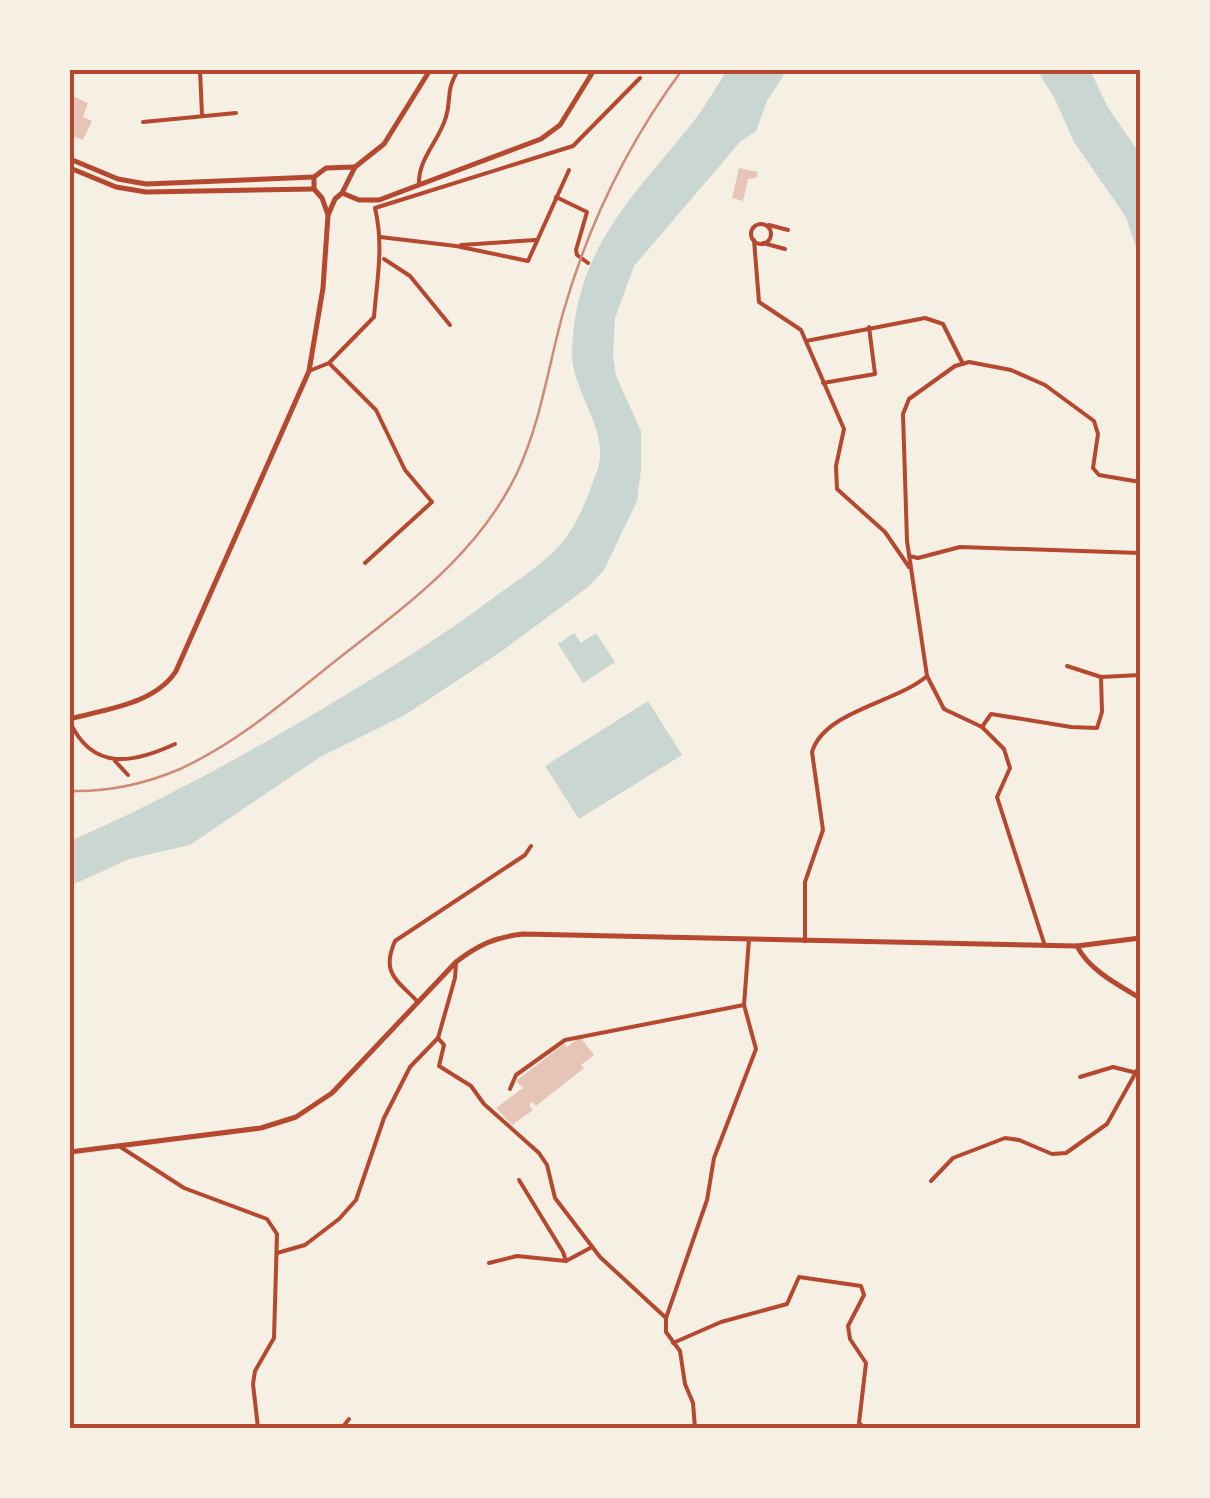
<svg xmlns="http://www.w3.org/2000/svg" width="1210" height="1498" font-family="Karla,sans-serif">
<style>
.water{fill:#c9d6d2}
.building{fill:#e6c5b7}
.lines{fill:none;stroke-linecap:round;stroke-linejoin:round}
.minor{stroke:#b5482f;stroke-width:4}
.tertiary{stroke:#b5482f;stroke-width:5}
.primary{stroke:#b5482f;stroke-width:5}
.rail{stroke:#cf8b77;stroke-width:2.5}
.neatline{fill:none;stroke:#b5482f;stroke-width:4}
</style>
<rect width="100%" height="100%" fill="#f6efe4"/>
<g class="water">
<path d="M727 70H787L767 101 756 131 740 142 634 266 615 318 613 355 616 376 641 431V469L637 501 604 570 588 587 502 651 405 715 320 757 190 845 129 859 70 886V841C158 803 241 757 324 708 380 674 436 641 489 601 512 584 541 566 560 545 578 524 588 496 597 471 612 430 569 391 572 348 577 248 631 199 689 127 704 109 715 89 727 70Z"/>
<path d="M1037 70H1090L1107 106 1140 154V259L1126 217 1074 142 1055 99Z"/>
<path d="M574 633 581 643 596 633 615 662 583 683 558 644Z"/>
<path d="M648 701 682 755 579 819 545 766Z"/>
</g>
<g class="building">
<path d="M70 95 88 103 83 117 92 121 83 140 70 135Z"/>
<path d="M739 168 758 172 756 178 748 179 743 201 732 198Z"/>
<path d="M580 1037 594 1055 581 1065 584 1068 536 1106 533 1102 529 1105 533 1110 512 1125 496 1108 523 1088 516 1081 564 1044 567 1047Z"/>
</g>
<g class="lines">
<g class="minor">
<path d="M200 70 202 115"/>
<path d="M143 122 236 113"/>
<path d="M419 184C418 159 439 141 446 117 452 96 445 93 458 70"/>
<path d="M556 197 587 212 576 250 577 255 588 263"/>
<circle cx="761" cy="234" r="10"/>
<path d="M769 225 788 230"/>
<path d="M380 237 456 246 528 261 569 170"/>
<path d="M754 240 759 302 801 330 844 429 836 466 837 489 885 532 909 567"/>
<path d="M763 243 785 249"/>
<path d="M461 245 536 240"/>
<path d="M384 259 410 276 450 325"/>
<path d="M806 341 925 318 943 324 963 364"/>
<path d="M330 364 376 410 405 470 432 502 365 563"/>
<path d="M309 371 329 363 374 317C377 279 384 246 375 208L573 146 640 78"/>
<path d="M823 383 875 374 869 327"/>
<path d="M909 556 918 558 960 547 1140 553"/>
<path d="M1067 666 1101 677 1140 675"/>
<path d="M70 722C93 772 134 763 175 744"/>
<path d="M982 727 991 714 1071 727 1097 728 1102 712 1101 677"/>
<path d="M115 761 128 775"/>
<path d="M805 941V882L823 830 812 752C824 711 896 703 927 676"/>
<path d="M1045 946 997 797 1010 768 1004 749 982 727 944 709 927 676 907 541 903 414 909 399 955 366 969 362 1011 370 1045 385 1094 421 1098 434 1093 468 1099 475 1140 482"/>
<path d="M417 1001C396 979 381 973 395 941L525 855 531 846"/>
<path d="M438 1038 444 1045 439 1066 471 1086 484 1104 539 1153 547 1165 555 1198 600 1257 665 1317"/>
<path d="M1080 1077 1113 1067 1137 1073"/>
<path d="M510 1089 516 1075 565 1040 744 1005"/>
<path d="M119 1146 184 1188 267 1219 277 1234 274 1338 255 1371 253 1384 258 1428"/>
<path d="M519 1180 563 1252 566 1261"/>
<path d="M931 1181 953 1158 1005 1138 1019 1140 1052 1154 1066 1153 1107 1124 1140 1065"/>
<path d="M277 1253 305 1245 339 1219 356 1200 384 1118 410 1067 438 1038 455 978 456 962"/>
<path d="M489 1263 517 1256 566 1261 592 1247"/>
<path d="M673 1343 721 1322 787 1304 799 1277 861 1286 864 1295 848 1326 850 1339 866 1363 859 1423 865 1428"/>
<path d="M342 1428 349 1419"/>
<path d="M695 1428 693 1403 685 1384 680 1351 666 1332V1318L707 1200 714 1158 756 1049 744 1005 749 939"/>
</g>
<g class="tertiary">
<path d="M70 159 118 179 146 184 314 177"/>
<path d="M70 168 116 187 146 192 314 189"/>
<path d="M342 193 359 200H379L541 139 560 125 594 70"/>
<path d="M1077 946C1089 970 1118 985 1140 998"/>
</g>
<g class="primary">
<path d="M328 215 322 198 314 189V177L326 168 355 167"/>
<path d="M70 719C106 709 155 704 176 671L309 371 323 288 328 215 335 199 342 193 355 167 384 144 430 70"/>
<path d="M70 1152 261 1128 296 1117 332 1093 456 962C478 945 495 937 523 934L1077 946 1140 938"/>
</g>
<path class="rail" d="M70 791C108 792 145 784 180 769 235 744 283 703 329 666 401 609 477 557 517 473 541 422 548 367 563 313 588 225 628 143 682 70"/>
</g>
<rect width="1210" height="1498" fill="none" stroke="#f6efe4" stroke-width="145"/>
<rect x="72" y="72" width="1066" height="1354" class="neatline"/>
</svg>
